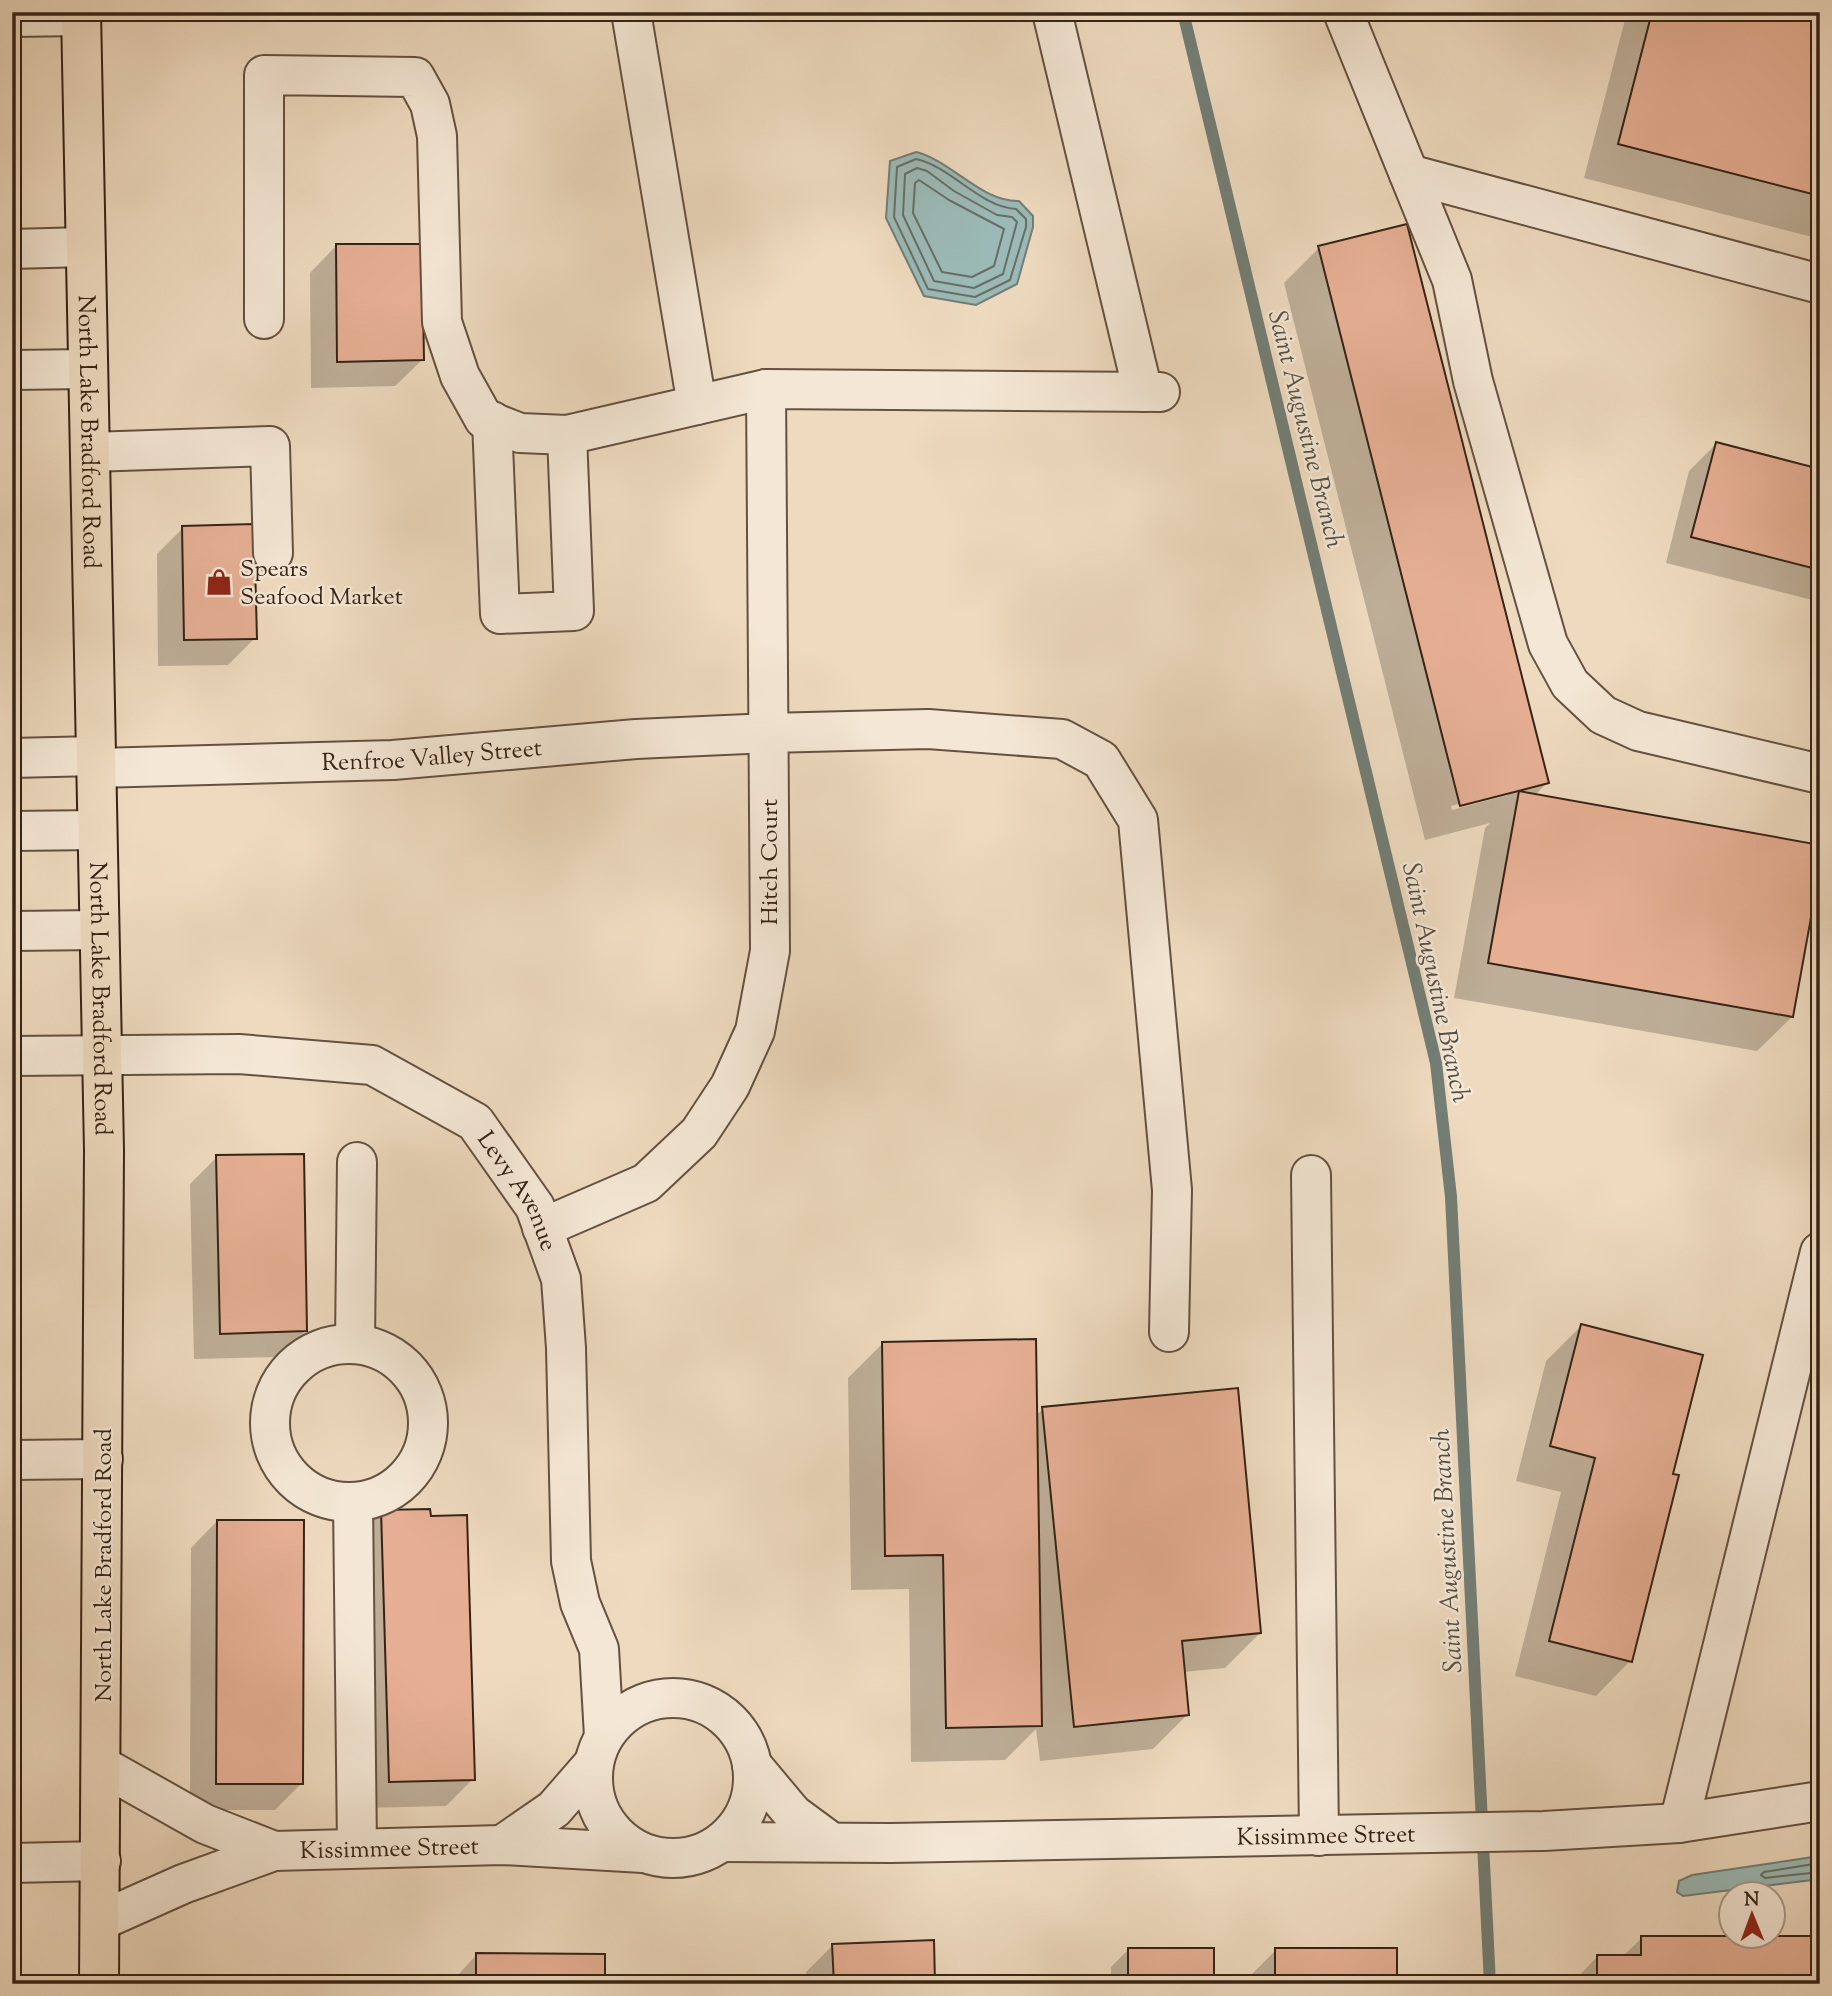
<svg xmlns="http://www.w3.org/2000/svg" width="1832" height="1996" font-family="'Sorts Mill Goudy',serif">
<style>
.water{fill:#9bbab7;stroke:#737e76;stroke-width:2}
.shadow{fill:#0003;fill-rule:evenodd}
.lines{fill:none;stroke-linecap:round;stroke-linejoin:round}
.shore{stroke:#686e66;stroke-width:2}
.stream{stroke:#737e76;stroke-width:12}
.building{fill:#e6af94;stroke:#362315;stroke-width:2}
.minor-casing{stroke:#645140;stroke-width:42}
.major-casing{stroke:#362315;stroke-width:42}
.minor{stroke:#f4e7d5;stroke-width:38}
.major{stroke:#eedabf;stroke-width:38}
.labels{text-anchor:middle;stroke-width:5;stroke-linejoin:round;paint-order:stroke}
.street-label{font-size:24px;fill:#362315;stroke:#f4e7d5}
.poi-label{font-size:24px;fill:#362315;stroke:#f4e7d5;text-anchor:start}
.water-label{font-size:26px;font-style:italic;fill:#545046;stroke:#f4e7d5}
</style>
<rect width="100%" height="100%" fill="#eedabf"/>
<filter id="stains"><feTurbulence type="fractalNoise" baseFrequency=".00286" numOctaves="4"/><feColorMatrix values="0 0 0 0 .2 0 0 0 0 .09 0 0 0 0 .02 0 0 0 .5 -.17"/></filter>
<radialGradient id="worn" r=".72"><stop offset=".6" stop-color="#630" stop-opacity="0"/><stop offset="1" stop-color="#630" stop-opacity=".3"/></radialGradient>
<g class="water">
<path d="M916 152C952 161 981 202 1019 201L1033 216V227L1017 284 976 305 924 296 886 218 890 161Z"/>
<path d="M1820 1856V1879L1683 1896 1677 1892 1679 1881 1692 1875Z"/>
</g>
<g class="shadow">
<path d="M1627 12H1820V239L1584 178Z"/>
<path d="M336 246 422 360 395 386 311 388 310 273Z"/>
<path d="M1319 248 1547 783 1534 796 1792 1017 1757 1051 1454 998 1485 828 1490 823 1425 840 1284 283ZM1508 792V795L1452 810 1451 806Z"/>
<path d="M1716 444 1820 470V602L1666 563 1689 471Z"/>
<path d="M183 528 255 638 228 665 158 666 157 554Z"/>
<path d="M217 1157 306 1331 279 1357 194 1359 190 1184Z"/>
<path d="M1581 1326 1671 1475 1630 1661 1596 1696 1515 1676 1561 1492 1516 1481 1546 1361Z"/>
<path d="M883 1343 1035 1417 1043 1409 1260 1633 1225 1668 1183 1672 1188 1714 1153 1749 1040 1761 1036 1729 1005 1760 911 1762 909 1589 851 1590 848 1378Z"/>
<path d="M382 1511 473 1779 446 1806 363 1808 355 1538Z"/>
<path d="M217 1521 301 1784 275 1810H190L191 1548Z"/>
<path d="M1642 1938 1820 1984H1571L1598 1956H1623Z"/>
<path d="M833 1945 933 1984H807L806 1972Z"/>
<path d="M1129 1949 1212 1984H1111V1967Z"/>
<path d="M1276 1950 1395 1984H1249V1977Z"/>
<path d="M477 1954 603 1984H450Z"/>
</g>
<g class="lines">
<g class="shore">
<path d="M916 159C952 167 978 206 1016 209L1026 219V227L1010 280 975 297 928 289 894 217 897 167Z"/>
<path d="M917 168 927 171 954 191 997 215 1012 217 1017 222 1003 274 974 288 934 281 903 215 905 174Z"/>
<path d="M919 180 949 200 1004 229 994 266 972 277 942 272 913 213 915 183Z"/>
<path d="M1820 1863 1764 1872 1761 1875 1765 1878 1820 1872"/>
</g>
<path class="stream" d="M1183 12 1436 1063 1451 1197 1490 1984"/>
</g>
<g class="building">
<path d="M1652 12H1820V196L1618 144Z"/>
<path d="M1407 224 1549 783 1460 806 1318 246Z"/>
<path d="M336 244H422L424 360 337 362Z"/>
<path d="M1716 442 1820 469V570L1691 537Z"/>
<path d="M254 524 257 639 184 640 182 526Z"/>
<path d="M1519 791 1820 845V868L1793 1017 1488 963Z"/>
<path d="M304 1154 307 1331 220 1334 216 1155Z"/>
<path d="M1581 1324 1703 1355 1673 1474 1679 1475 1632 1662 1549 1641 1595 1458 1550 1446Z"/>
<path d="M1036 1339 1042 1726 946 1728 943 1555 885 1556 882 1342Z"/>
<path d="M1238 1388 1261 1633 1182 1641 1189 1715 1074 1727 1042 1407Z"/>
<path d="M430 1509 431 1516 467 1515 475 1780 389 1782 381 1510Z"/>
<path d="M217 1520H304L303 1784H216Z"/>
<path d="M1641 1936H1820V1984H1597V1955H1641Z"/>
<path d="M934 1940 935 1984H834L832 1944Z"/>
<rect x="1128" y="1948" width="86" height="36"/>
<rect x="1275" y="1948" width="122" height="36"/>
<path d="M476 1953 605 1954V1984H476Z"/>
</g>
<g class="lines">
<defs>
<g id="minor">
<path d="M631 12 697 405"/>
<path d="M1052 12 1143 392"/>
<path d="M1343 12 1452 280 1473 381 1548 644 1570 684 1603 715 1638 731 1820 774"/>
<path d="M12 17 81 16"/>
<path d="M1409 174 1820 284"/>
<path d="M12 249 85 247"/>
<path d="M264 319V75L415 77 430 104 437 136 442 322 460 376 484 419 520 433 567 435 766 389 1160 392"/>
<path d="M12 370 88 369"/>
<path d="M492 421 500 614 574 611 567 435"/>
<path d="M90 452 270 446 273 553"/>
<path d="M12 758 96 756"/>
<path id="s1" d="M96 768 393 760 636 739 768 733 928 729 1062 739 1101 760 1138 820 1172 1190 1169 1332"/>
<path d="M12 831 97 830"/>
<path d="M12 931 99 930"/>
<path id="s2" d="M12 1056 239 1054 372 1065 475 1122 535 1207 561 1279 566 1348 571 1561 580 1603 599 1649 604 1736"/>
<path d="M1311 1175 1319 1836"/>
<path d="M542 1228 646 1183 699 1133 730 1086 755 1031 770 951 766 389"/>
<path d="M355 1343 357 1162"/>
<circle cx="349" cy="1423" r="79"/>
<path d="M12 1460 103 1459"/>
<path d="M353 1502 357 1848"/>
<circle cx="673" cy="1778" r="80"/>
<path d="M752 1765 793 1814 831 1842"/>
<path d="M102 1766 205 1824 274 1851"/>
<path d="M1679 1823 1820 1252"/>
<path id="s3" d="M722 1842 891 1843 1544 1831 1679 1823 1820 1801"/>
<path d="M502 1845 554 1809 594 1763"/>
<path d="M12 1863 101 1861"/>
<path id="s4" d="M100 1921 183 1884 274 1851 502 1845 643 1853"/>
</g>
<g id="major">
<path id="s5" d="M81 12 104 1150 99 1984"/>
</g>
</defs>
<use href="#minor" class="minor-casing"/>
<use href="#major" class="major-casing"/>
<use href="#minor" class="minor"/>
<use href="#major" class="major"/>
</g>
<defs>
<symbol id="shop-bare" viewBox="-9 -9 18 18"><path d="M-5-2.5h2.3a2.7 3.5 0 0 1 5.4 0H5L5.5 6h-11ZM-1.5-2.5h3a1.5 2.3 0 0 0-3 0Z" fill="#8f2418" stroke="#f4e7d5" stroke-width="2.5" paint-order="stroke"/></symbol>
</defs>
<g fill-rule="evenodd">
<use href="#shop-bare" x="200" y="563" width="38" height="38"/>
</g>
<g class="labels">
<g class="street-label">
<text dy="8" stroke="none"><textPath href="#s5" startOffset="420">North Lake Bradford Road</textPath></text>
<text dy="8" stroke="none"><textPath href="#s1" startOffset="336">Renfroe Valley Street</textPath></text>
<text transform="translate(769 862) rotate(-90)" y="8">Hitch Court</text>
<text dy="8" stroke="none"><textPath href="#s5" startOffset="987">North Lake Bradford Road</textPath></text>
<text dy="8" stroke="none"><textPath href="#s2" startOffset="560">Levy Avenue</textPath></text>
<text transform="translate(103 1565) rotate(-90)" y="8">North Lake Bradford Road</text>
<text dy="8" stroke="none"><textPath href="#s3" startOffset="604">Kissimmee Street</textPath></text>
<text dy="8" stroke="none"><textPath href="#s4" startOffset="303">Kissimmee Street</textPath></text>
</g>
<g class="poi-label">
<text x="240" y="576">Spears<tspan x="240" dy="28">Seafood Market</tspan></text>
</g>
<g class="water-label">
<text transform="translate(1307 429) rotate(76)" y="9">Saint Augustine Branch</text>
<text transform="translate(1437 982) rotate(78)" y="9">Saint Augustine Branch</text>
<text transform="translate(1446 1551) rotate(-93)" y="9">Saint Augustine Branch</text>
</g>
</g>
<rect width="1832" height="1996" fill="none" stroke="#eedabf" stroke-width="42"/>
<rect x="14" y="14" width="1804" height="1968" fill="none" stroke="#362315" stroke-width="3.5"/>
<rect x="21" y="21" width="1790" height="1954" fill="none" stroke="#362315" stroke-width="2"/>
<g transform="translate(1752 1915) rotate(359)"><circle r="33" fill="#f4e7d5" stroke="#a89988" stroke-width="2"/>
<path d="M0-5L12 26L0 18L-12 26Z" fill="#8f2418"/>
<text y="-10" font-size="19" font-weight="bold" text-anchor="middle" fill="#362315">N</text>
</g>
<rect width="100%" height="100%" filter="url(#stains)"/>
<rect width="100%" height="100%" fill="url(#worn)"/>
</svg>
